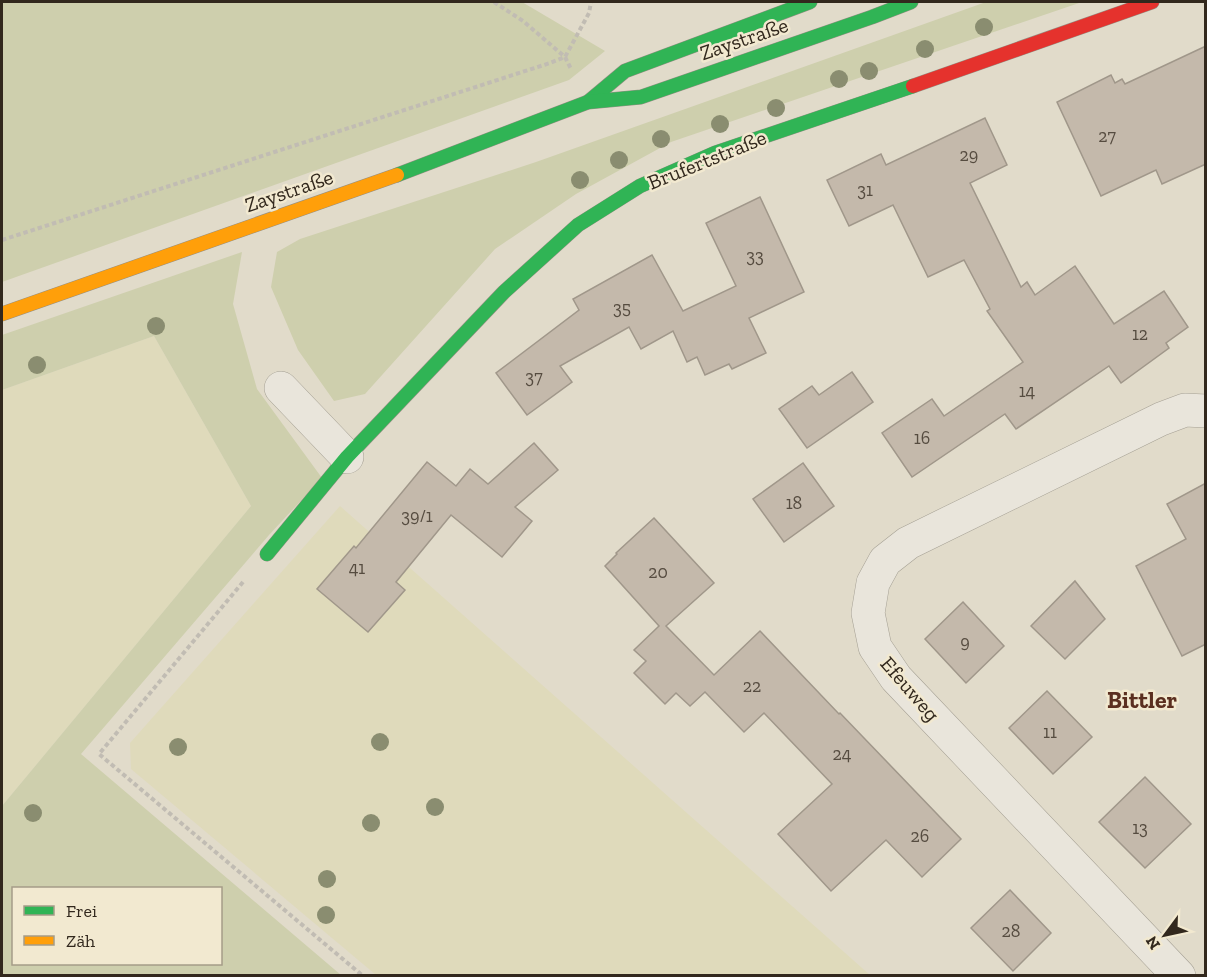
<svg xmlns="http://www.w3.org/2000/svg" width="1207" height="977" font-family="'Zilla Slab',serif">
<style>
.farmland{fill:#dfdabb}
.green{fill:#cecfad;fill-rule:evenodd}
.building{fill:#c4b9ab;stroke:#a0978a;stroke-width:1.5}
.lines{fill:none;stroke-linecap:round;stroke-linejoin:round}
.street-casing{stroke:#a5a094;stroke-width:34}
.fast-casing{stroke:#958f84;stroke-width:15}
.slow-casing{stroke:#958f84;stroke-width:15}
.jam-casing{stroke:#958f84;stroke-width:15}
.path{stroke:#c1bcb3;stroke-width:4;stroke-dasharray:4.5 3;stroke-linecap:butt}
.street{stroke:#e9e5db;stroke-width:33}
.fast{stroke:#30b455;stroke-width:14}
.slow{stroke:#ff9f0a;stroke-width:14}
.jam{stroke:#e5322d;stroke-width:14}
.tree{fill:#8a8d70}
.labels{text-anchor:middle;stroke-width:5;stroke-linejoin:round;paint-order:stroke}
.number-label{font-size:18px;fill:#564c40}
.street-label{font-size:21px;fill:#32281d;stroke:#f2e9d0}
.quarter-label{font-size:24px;font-weight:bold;fill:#5b2f20;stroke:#f2e9d0}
</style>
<rect width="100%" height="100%" fill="#e1dbca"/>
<g class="farmland">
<path d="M154 336 251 506 2 806V390Z"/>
<path d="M340 506 870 975H376L131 769 130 743Z"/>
</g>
<g class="green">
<path d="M2 2H522L605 51 569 80 2 282Z"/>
<path d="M986 2H1082L671 142 576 194 495 249 365 394 334 401 298 350 271 287 277 252 300 239 536 162Z"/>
<path d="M242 252 233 304 257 389 322 478 269 535 81 754 341 975H2V806L251 506 154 336 2 390V335ZM14 888H220V964H14Z"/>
</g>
<g class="building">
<path d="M1206 46V164L1162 184 1156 170 1101 196 1057 102 1111 75 1115 83 1122 79 1125 84Z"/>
<path d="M985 118 1007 165 970 183 1021 287 1027 282 1035 295 1075 266 1114 324 1164 291 1188 327 1166 343 1169 348 1121 383 1109 366 1016 429 1005 414 912 477 882 433 932 399 944 416 1023 362 987 311 990 309 964 260 928 277 893 205 849 226 827 180 881 154 886 165Z"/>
<path d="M760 197 804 292 749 318 766 353 732 369 729 364 705 375 697 357 687 362 673 331 641 349 629 327 560 366 572 382 527 415 496 373 579 310 573 299 652 255 683 311 736 286 706 223Z"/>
<path d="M852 372 873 402 807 448 779 409 812 386 819 395Z"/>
<path d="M534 443 558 470 515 507 532 521 502 557 451 515 396 582 405 590 368 632 317 589 354 546 356 548 427 462 456 486 470 469 488 484Z"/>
<path d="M803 463 834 506 784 542 753 499Z"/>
<path d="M1206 483V644L1182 656 1136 566 1186 539 1167 504Z"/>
<path d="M654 518 714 583 666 626 714 675 760 631 839 714 840 713 961 839 922 877 886 840 831 891 778 834 832 784 764 713 744 732 705 692 690 706 676 693 665 704 634 673 646 661 634 650 659 626 605 566 617 554 616 553Z"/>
<path d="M1075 581 1105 619 1065 659 1031 626Z"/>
<path d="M963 602 1004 646 966 683 925 639Z"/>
<path d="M1047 691 1092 737 1053 774 1009 728Z"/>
<path d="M1145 777 1191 824 1145 868 1099 822Z"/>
<path d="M1010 890 1051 933 1013 971 971 928Z"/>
</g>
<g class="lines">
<defs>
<g id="street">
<path d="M281 388 347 457"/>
<path d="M1179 976 896 678 875 647 868 613 873 583 885 561 908 543 1161 419 1185 410 1206 411"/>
</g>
<g id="fast">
<path d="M588 102 625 71 810 2"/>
<path d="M397 175 588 102 641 97 872 17 911 2"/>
<path d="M267 554 347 457 504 292 578 225 640 186 715 153 913 86"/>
</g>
<path id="slow" d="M2 314 397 175"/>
<path id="jam" d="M913 86 1152 2"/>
</defs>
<use href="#street" class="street-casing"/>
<use href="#fast" class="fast-casing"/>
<use href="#slow" class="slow-casing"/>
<use href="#jam" class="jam-casing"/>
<g class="path">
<path d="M494 2 523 21 565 57 571 69"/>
<path d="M2 240 550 63 565 57 589 13 591 2"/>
<path d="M243 582 99 754 363 976"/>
</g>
<use href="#street" class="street"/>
<use href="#fast" class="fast"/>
<use href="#slow" class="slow"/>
<use href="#jam" class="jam"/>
</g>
<g class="tree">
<circle cx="984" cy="27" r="9"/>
<circle cx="925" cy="49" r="9"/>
<circle cx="869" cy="71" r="9"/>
<circle cx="839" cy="79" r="9"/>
<circle cx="776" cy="108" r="9"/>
<circle cx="720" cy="124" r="9"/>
<circle cx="661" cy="139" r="9"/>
<circle cx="619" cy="160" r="9"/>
<circle cx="580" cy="180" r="9"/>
<circle cx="156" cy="326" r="9"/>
<circle cx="37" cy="365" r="9"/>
<circle cx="380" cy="742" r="9"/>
<circle cx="178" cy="747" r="9"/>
<circle cx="435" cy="807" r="9"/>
<circle cx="33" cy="813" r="9"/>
<circle cx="371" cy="823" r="9"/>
<circle cx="327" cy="879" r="9"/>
<circle cx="326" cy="915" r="9"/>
</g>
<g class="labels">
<g class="number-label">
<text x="1107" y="142">27</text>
<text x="969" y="161">29</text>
<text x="865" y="196">31</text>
<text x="755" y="262">33</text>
<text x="622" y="314">35</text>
<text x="1140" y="340">12</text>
<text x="534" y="383">37</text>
<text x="1027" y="397">14</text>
<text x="922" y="444">16</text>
<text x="794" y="509">18</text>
<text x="417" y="522">39/1</text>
<text x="357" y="574">41</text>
<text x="658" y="578">20</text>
<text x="965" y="648">9</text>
<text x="752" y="692">22</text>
<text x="1050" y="738">11</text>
<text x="842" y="760">24</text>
<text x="1140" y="834">13</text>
<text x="920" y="842">26</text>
<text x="1011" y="937">28</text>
</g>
<g class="street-label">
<text transform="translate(744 39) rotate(-19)" y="7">Zaystraße</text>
<text transform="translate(707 160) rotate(-22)" y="7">Brufertstraße</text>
<text transform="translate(289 191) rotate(-19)" y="7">Zaystraße</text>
<text transform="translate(910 689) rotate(49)" y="7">Efeuweg</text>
</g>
<g class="quarter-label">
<text x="1142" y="708">Bittler</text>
</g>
</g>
<rect width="1207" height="977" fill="none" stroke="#32281d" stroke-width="6"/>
<rect x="12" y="887" width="210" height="78" fill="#f2e9d0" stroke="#a59c88" stroke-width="1.5"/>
<rect x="24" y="906" width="30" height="9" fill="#30b455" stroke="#a59c88" stroke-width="1.5"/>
<text x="66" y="917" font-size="18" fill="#32281d">Frei</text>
<rect x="24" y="936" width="30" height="9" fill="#ff9f0a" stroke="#a59c88" stroke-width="1.5"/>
<text x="66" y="947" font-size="18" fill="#32281d">Zäh</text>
<g transform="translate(1165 935) rotate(237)" stroke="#f2e9d0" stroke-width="4.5" paint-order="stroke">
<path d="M0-4.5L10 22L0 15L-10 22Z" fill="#32281d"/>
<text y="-9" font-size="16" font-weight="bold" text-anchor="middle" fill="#32281d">N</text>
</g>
</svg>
